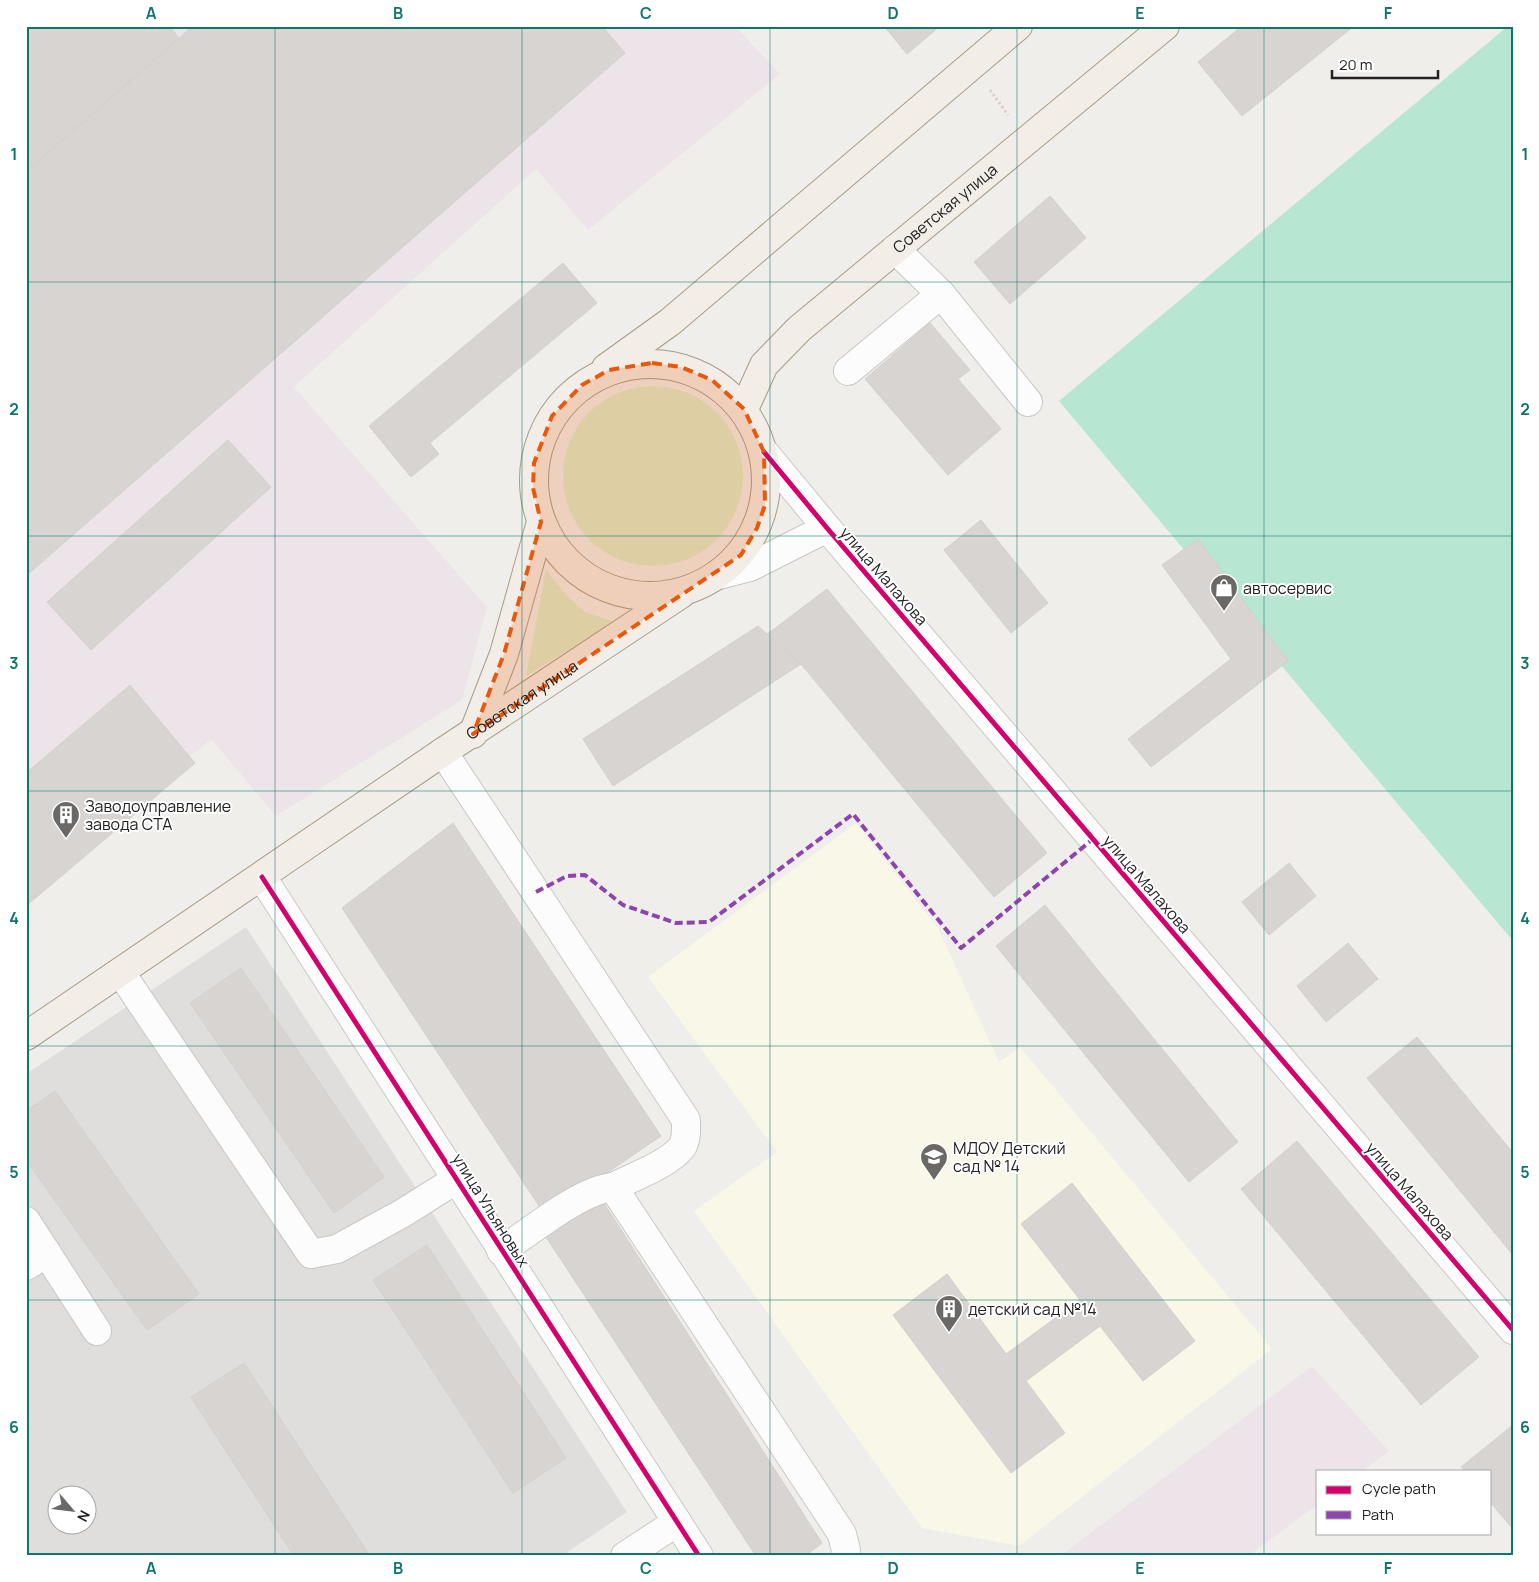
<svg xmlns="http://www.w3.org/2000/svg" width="1539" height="1582" font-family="Manrope,sans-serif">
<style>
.residential{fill:#dfdedc;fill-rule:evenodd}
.industrial{fill:#ede4e9}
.education{fill:#f8f7e8}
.grass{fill:#ddeccb}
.pitch{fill:#b7e6d2}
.building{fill:#d7d4d2;stroke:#d3d0cc}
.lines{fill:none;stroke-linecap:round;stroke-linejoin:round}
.minor-casing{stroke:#c9c8c7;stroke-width:30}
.major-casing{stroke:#a79c86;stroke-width:30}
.path{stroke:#dccecd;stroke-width:3;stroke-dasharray:2.5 2.5;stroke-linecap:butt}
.minor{stroke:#fdfcfc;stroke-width:28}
.major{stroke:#f3ede7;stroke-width:28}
.quiet{stroke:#8e44ad;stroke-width:4;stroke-dasharray:8 4;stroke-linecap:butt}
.cycleway-casing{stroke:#fff;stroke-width:8}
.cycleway{stroke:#d6006c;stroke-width:5}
.marked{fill:#e8590c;fill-opacity:0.2;stroke:#e8590c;stroke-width:4;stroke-dasharray:10 6;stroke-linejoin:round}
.grid{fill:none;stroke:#0f766e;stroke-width:1;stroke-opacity:0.55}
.labels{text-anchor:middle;stroke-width:4;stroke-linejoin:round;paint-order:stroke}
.street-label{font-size:16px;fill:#222;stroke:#fff}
.poi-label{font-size:16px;fill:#222;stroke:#fff;text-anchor:start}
.neatline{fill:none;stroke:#0f766e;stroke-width:2}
.grid-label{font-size:16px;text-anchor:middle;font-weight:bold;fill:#0f766e}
</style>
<rect width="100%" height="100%" fill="#f0eeeb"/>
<path class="residential" d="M246 927 627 1512 562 1556H26V1074ZM58 1494H88V1524H58Z"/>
<g class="industrial">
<path d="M26 26H735L780 74 588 230 536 169 294 387 487 607 462 700 276 816 211 739 26 895Z"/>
<path d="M1312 1366 1389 1451 1362 1471H1318V1504L1248 1556H1060Z"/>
</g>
<path class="education" d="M856 823 938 928 999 1062 1020 1047 1272 1349 1019 1546 922 1528 694 1211 777 1152 648 977Z"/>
<g class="grass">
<circle cx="653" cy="476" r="90"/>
<path d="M546 570 567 596 585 612 615 622 526 676Z"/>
</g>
<path class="pitch" d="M1508 26H1513V941L1059 401Z"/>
<g class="building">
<path d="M26 26H169L179 38 26 172Z"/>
<path d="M193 26H602L625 53 26 576V172Z"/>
<path d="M884 26H940L907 54Z"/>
<path d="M1242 26H1354L1242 116 1198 62Z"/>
<path d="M1050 196 1086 238 1010 304 974 262Z"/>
<path d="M563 263 597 303 430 443 439 454 411 477 369 426Z"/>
<path d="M930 323 970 370 958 379 1001 429 948 475 865 379Z"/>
<path d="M228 440 271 487 91 650 47 602Z"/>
<path d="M981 520 1048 603 1011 633 944 550Z"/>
<path d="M1198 539 1288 661 1151 767 1128 739 1231 659 1162 565Z"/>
<path d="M827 589 1047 853 994 897 801 664 766 635Z"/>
<path d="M758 626 801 664 613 786 583 739Z"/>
<path d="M130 685 195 763 26 906V773Z"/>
<path d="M453 823 661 1136 545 1215 342 908Z"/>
<path d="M1289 863 1316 896 1269 935 1242 902Z"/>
<path d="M1045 905 1238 1142 1189 1182 996 946Z"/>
<path d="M1348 943 1378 979 1326 1022 1297 986Z"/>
<path d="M241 968 384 1177 334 1213 190 1003Z"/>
<path d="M1417 1037 1513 1153V1255L1367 1078Z"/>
<path d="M55 1091 199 1294 147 1330 26 1160V1111Z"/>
<path d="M1297 1141 1479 1357 1421 1405 1241 1189Z"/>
<path d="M1072 1183 1195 1341 1143 1381 1100 1326 1026 1381 1065 1433 1011 1473 893 1315 947 1274 1006 1354 1080 1300 1021 1224Z"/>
<path d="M600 1197 822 1543 805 1556H756L544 1234Z"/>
<path d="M427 1245 566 1458 513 1493 373 1280Z"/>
<path d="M244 1363 370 1556H294L191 1397Z"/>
<path d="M1513 1425V1529L1490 1502V1471H1465L1461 1467Z"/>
</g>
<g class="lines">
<defs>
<g id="minor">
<path d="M895 249 941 294 1028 402"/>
<path d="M848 371 941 294"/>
<path d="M764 452 827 528 1513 1330"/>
<path d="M715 576 750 567 827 528"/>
<path d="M443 752 686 1120C686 1129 687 1139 682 1147 669 1164 633 1177 613 1187L842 1534 846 1550 845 1556"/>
<path d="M262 877 699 1556"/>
<path d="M121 973 311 1254 337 1249 403 1213 457 1179"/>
<path d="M26 1221 97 1331"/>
<path d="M501 1251C530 1232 580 1190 613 1187"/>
<path d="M26 1266 47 1253"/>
<path d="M625 1556 677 1522"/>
</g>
<g id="major">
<circle cx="650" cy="480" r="116"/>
<path d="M606 368 670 322 1018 26"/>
<path id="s1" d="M744 409 764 365 799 329 1165 26"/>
<path d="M473 734 504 654 541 522"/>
<path id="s2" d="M26 1036 443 752 681 594"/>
</g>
</defs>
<use href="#minor" class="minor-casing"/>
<use href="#major" class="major-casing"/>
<path class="path" d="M990 90 1008 115"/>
<use href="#minor" class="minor"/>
<use href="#major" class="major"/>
<path class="quiet" d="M536 892 567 876 585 875 623 905 676 923 709 922 853 814 961 948 1093 839"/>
<defs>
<g id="cycleway">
<path d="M764 452 827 528 1513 1330"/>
<path d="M262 877 699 1556"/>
</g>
</defs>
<use href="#cycleway" class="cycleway-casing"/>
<use href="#cycleway" class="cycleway"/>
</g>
<path class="marked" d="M652 363 681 367 712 380 744 409 764 452 765 505 757 528 741 555 473 734 504 654 541 522 533 488 534 463 552 416 582 385 609 370Z"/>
<path class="grid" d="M275 26V1556M522 26V1556M770 26V1556M1017 26V1556M1264 26V1556M26 282H1513M26 536H1513M26 791H1513M26 1046H1513M26 1300H1513"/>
<defs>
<symbol id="shop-pin" viewBox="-11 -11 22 30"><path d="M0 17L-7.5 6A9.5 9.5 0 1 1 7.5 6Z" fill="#6a6968" stroke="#fff"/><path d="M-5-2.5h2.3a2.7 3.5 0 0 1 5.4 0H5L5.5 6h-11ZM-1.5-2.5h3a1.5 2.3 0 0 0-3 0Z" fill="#fff"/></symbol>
<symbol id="building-pin" viewBox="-11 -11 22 30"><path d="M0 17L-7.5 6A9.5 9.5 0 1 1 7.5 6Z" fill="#6a6968" stroke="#fff"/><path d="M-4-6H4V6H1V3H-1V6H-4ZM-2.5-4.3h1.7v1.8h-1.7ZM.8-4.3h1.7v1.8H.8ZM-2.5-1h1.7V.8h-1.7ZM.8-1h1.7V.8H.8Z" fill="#fff"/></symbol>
<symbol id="school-pin" viewBox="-11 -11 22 30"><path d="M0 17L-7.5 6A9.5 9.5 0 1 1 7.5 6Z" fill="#6a6968" stroke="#fff"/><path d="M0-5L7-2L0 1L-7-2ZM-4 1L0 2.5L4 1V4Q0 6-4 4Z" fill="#fff"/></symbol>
</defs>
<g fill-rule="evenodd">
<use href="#shop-pin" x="1208" y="572" width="32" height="43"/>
<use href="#building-pin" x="50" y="799" width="32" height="43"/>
<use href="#school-pin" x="918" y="1141" width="32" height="43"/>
<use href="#building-pin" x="933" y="1293" width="32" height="43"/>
</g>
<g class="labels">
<g class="street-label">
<text dy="6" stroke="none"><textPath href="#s1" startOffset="288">Советская улица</textPath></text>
<text transform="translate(884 576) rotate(49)" y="6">улица Малахова</text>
<text dy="6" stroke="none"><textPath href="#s2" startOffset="599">Советская улица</textPath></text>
<text transform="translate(1147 884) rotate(49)" y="6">улица Малахова</text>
<text transform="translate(1410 1191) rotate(49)" y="6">улица Малахова</text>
<text transform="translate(491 1210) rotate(58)" y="6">улица Ульяновых</text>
</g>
<g class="poi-label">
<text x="1243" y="594">автосервис</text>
<text x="85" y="812">Заводоуправление<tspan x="85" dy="18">завода СТА</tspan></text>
<text x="953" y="1154">МДОУ Детский<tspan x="953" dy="18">сад № 14</tspan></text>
<text x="968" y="1315">детский сад №14</text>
</g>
</g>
<rect width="1539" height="1582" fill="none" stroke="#ffffff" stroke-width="55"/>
<rect x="1316" y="1470" width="175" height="65" fill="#ffffff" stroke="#a7a7a7"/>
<rect x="1326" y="1486" width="25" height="8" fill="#d6006c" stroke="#a7a7a7"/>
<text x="1362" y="1494" font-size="15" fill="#222222">Cycle path</text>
<rect x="1326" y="1511" width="25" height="8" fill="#8e44ad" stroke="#a7a7a7"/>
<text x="1362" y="1520" font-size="15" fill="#222222">Path</text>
<g transform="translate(72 1510) rotate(118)"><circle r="24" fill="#ffffff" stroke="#a7a7a7"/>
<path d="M0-4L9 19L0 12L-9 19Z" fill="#6a6968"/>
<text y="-8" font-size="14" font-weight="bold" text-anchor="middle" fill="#222222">N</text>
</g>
<path d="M1332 70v8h106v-8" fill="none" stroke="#222222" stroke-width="2.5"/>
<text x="1339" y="70" font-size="15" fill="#222222" stroke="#ffffff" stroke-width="4" paint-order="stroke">20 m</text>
<rect x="28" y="28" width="1484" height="1526" class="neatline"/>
<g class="grid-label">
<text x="151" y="19">A</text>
<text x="398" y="19">B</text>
<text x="646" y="19">C</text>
<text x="893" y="19">D</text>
<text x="1140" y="19">E</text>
<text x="1388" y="19">F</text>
<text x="14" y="160">1</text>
<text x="1525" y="160">1</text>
<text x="14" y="415">2</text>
<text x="1525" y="415">2</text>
<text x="14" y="669">3</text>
<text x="1525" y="669">3</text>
<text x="14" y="924">4</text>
<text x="1525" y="924">4</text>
<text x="14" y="1178">5</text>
<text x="1525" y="1178">5</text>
<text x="14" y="1433">6</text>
<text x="1525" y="1433">6</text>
<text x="151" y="1574">A</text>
<text x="398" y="1574">B</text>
<text x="646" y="1574">C</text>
<text x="893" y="1574">D</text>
<text x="1140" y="1574">E</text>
<text x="1388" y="1574">F</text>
</g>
</svg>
